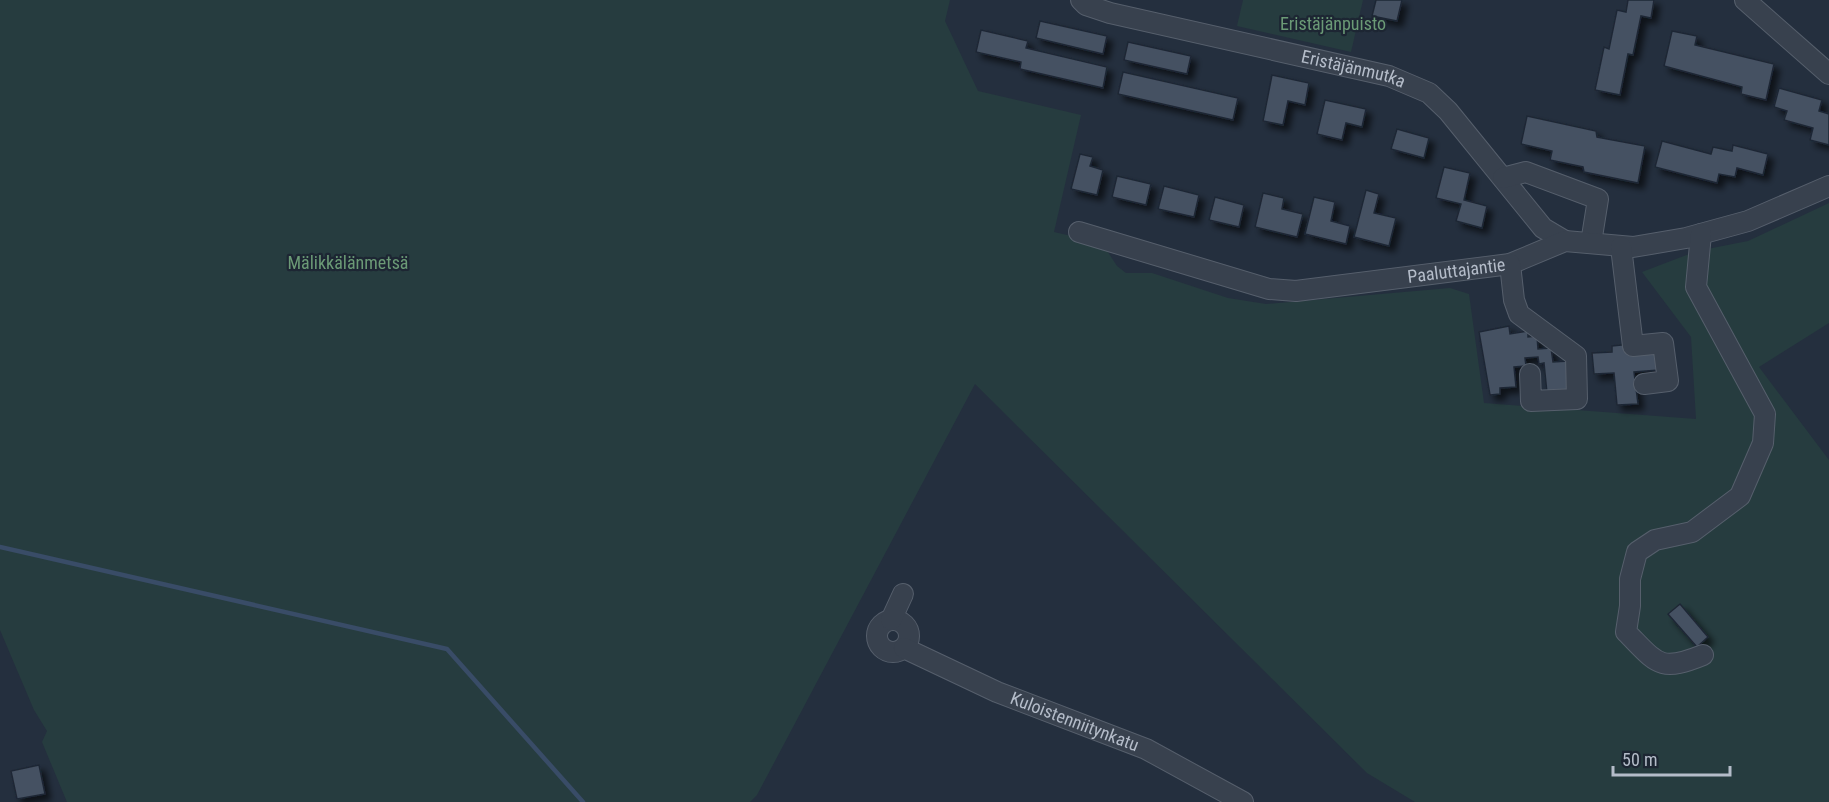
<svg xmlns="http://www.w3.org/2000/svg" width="1829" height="802" font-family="'Roboto Condensed',sans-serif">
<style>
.green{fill:#263c3f}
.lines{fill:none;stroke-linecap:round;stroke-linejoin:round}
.stream{stroke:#394c67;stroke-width:4.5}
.building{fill:#455162;stroke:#1f2835;stroke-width:1.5;filter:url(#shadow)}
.minor-casing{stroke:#565f6c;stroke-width:22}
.minor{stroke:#38414e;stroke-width:20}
.labels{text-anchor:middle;stroke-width:4.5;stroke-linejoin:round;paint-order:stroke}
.park-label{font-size:18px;fill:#6b9a76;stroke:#1d2633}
.street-label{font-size:18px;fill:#b4bcc9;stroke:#1d2633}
</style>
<defs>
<filter id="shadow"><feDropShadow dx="5.5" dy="5.5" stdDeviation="3" flood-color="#0009"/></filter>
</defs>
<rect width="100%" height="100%" fill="#242f3e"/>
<g class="green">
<path d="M0 0H950L945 21 978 91 1081 115 1054 232 1102 243 1117 266 1126 273H1152L1228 298 1266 304 1450 288 1469 294 1484 403 1696 419 1691 337 1642 272 1697 251 1748 241 1829 203V323L1759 367 1829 460V802H1415L1367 773 975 384 757 795 750 802H67L42 742 47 731 34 710 0 630Z"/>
<path d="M1243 0H1363L1351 52 1237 26Z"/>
</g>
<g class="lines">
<path class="stream" d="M0 547 447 649 583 802"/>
</g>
<g class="building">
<path d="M1376 0H1402L1397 21 1372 16Z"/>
<path d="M1628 0H1654L1651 18 1641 16 1633 55 1628 54 1620 95 1595 90 1604 47 1609 49 1617 10 1626 12Z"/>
<path d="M1040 21 1107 36 1103 54 1036 38Z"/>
<path d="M981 30 1028 41 1026 48 1107 67 1103 88 1020 69 1021 62 976 52Z"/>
<path d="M1672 31 1697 36 1695 45 1774 64 1766 100 1741 94 1742 87 1664 66Z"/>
<path d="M1128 42 1191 56 1187 74 1124 60Z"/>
<path d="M1123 72 1238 98 1233 120 1118 94Z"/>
<path d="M1272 75 1309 83 1305 105 1288 101 1283 125 1263 121Z"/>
<path d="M1779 88 1822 100 1819 111 1829 114V145L1810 140 1813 128 1784 120 1787 111 1774 107Z"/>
<path d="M1325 100 1366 109 1362 127 1346 123 1342 140 1317 134Z"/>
<path d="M1527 116 1596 131 1597 137 1645 146 1638 183 1584 172 1583 167 1550 160 1552 151 1521 144Z"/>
<path d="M1397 129 1429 138 1424 158 1391 149Z"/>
<path d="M1662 141 1711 154 1713 147 1732 151 1733 145 1768 154 1763 175 1737 168 1735 177 1719 174 1717 183 1655 167Z"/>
<path d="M1080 154 1093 157 1090 166 1103 170 1097 195 1071 189Z"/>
<path d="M1444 167 1470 173 1464 200 1487 206 1482 228 1456 221 1461 204 1436 198Z"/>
<path d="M1117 176 1151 184 1146 205 1112 197Z"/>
<path d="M1164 186 1199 195 1194 217 1158 209Z"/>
<path d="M1366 190 1379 194 1374 213 1396 218 1389 246 1354 237Z"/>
<path d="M1263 193 1284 198 1282 209 1303 214 1297 237 1255 227Z"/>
<path d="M1215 197 1244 205 1239 227 1209 220Z"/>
<path d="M1314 197 1335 202 1331 221 1350 226 1346 244 1305 234Z"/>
<path d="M1509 326 1510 334 1528 331V337L1537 336 1538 349 1551 348 1553 362 1569 361 1571 392 1547 393 1544 363 1539 364 1538 357 1525 358 1526 366 1514 367 1516 387 1500 388V394L1490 395 1479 332Z"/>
<path d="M1631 344 1656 346 1659 370 1634 372 1638 404 1617 405 1614 373 1594 374 1592 353 1612 352V346Z"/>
<path d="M1680 604 1708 637 1697 647 1668 614Z"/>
<path d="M39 765 45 794 17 799 11 771Z"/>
</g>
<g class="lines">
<defs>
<g id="minor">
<path id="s1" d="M1081 0 1086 5 1110 13 1389 76 1429 93 1448 111 1543 228 1565 241"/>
<path d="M1745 0 1829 74"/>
<path d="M1503 178 1526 172 1598 199 1591 243"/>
<path id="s2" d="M1079 232 1269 289 1296 291 1510 264 1565 241 1633 247 1686 238 1748 221 1829 186"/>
<path d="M1701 234 1696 287 1765 414 1763 443 1740 496 1692 532 1655 540 1637 552 1630 579V606L1626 632C1657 663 1659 673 1703 655"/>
<path d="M1621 247 1633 346 1663 343 1668 381 1644 384"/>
<path d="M1510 264 1514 300 1519 314 1576 356 1577 399 1531 401 1530 374"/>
<circle cx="893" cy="636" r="16"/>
<path d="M891 620 903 594"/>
<path id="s3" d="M904 648 997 692 1146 749 1243 802"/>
</g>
</defs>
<use href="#minor" class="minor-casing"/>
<use href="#minor" class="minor"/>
</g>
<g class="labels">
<g class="park-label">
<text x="1333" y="30">Eristäjänpuisto</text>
<text x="348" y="269">Mälikkälänmetsä</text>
</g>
<g class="street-label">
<text dy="6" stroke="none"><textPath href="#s1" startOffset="282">Eristäjänmutka</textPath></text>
<text dy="6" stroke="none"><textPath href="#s2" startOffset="387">Paaluttajantie</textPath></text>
<text dy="6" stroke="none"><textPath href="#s3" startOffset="186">Kuloistenniitynkatu</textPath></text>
</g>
</g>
<path d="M1613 766v9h117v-9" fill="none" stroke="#b4bcc9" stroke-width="3"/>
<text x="1622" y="766" font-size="18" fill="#b4bcc9" stroke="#1d2633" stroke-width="4.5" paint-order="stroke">50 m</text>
</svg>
